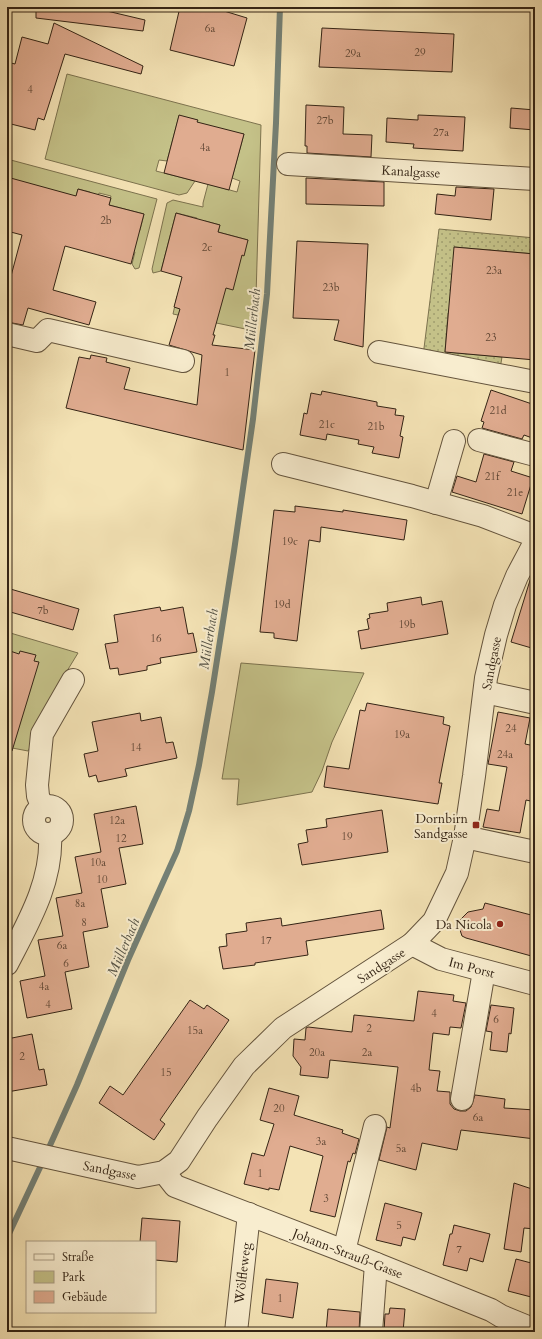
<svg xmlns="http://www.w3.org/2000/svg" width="542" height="1339" font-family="Cardo,serif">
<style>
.green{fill:#c4c188;stroke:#7c724e}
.garden{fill:url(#garden-dots);stroke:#7c724e}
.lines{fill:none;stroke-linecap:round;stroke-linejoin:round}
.stream{stroke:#748075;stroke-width:6}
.building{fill:#e0ac90;stroke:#342415}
.minor-casing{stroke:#64543d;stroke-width:24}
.minor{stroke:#f8edcf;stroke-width:22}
.poi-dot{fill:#8f2418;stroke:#f8edcf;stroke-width:1.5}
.labels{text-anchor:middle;stroke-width:4;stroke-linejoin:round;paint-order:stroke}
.number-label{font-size:11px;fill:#5f4634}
.street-label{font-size:13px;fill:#342415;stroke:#f8edcf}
.poi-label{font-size:13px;fill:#342415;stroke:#f8edcf;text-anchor:end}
.water-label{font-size:14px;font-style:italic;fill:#545245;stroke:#f8edcf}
</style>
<defs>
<pattern id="garden-dots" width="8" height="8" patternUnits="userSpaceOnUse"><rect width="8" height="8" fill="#c4c188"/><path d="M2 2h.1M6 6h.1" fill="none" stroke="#a09d6e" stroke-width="1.8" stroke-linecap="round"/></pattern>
</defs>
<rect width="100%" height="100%" fill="#f4e3b5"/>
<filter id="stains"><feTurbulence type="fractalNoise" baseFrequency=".005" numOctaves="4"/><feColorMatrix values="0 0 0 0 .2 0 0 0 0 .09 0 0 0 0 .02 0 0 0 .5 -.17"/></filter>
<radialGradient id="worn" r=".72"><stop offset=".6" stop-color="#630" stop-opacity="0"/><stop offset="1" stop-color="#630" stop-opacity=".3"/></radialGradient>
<g class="green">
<path d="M67 74 261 125 255 331 173 314 177 296 230 276 248 240 218 232 220 225 205 221 195 226 197 218 176 213 161 271 153 273 152 269 167 203 173 200 203 207V203L208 184 237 192 240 181 232 178 244 134 195 129 197 120 179 116 167 161 159 160 156 171 195 181 187 193 179 195 45 159Z"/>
<path d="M7 159 157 199 139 268 135 269 132 264 135 252 127 249 140 230 144 214 109 205 111 196 99 193 96 201 88 199 90 192 78 189 67 229 7 177 9 172 7 171Z"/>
<path d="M7 632 78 653 67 671 69 676 28 751 7 747Z"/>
<path d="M241 663 364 673 332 742 322 771 312 792 237 805 239 779H222Z"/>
</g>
<path class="garden" d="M439 229 535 238V254L454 247 535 321 448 313 445 352 502 357 500 369 423 356Z"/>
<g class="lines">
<g class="stream">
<path d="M47 1152 77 1085 128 960 177 851 189 811 199 765 212 692 234 551 253 419 267 294 276 123 280 7"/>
<path d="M7 1238 43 1161"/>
</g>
</g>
<g class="building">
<path d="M36 7H90L145 20 143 31 36 18Z"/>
<path d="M180 7H211L247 18 234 66 170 50Z"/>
<path d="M54 23 143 66 141 74 65 54 44 120 38 118 35 130 7 123V62L15 64 22 37 48 44Z"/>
<path d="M322 28 454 34 452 72 319 67Z"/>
<path d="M306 105 344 107 343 134 372 135 371 157 307 153V146H305Z"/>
<path d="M511 108 535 110V130L510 128Z"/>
<path d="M179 115 198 120 197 122 244 134 229 190 164 173Z"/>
<path d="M418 115 465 117 463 151 413 148 414 144 386 142 387 118 418 120Z"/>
<path d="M7 177 76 196 78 189 111 198 109 205 144 214 131 264 65 246 53 290 96 302 89 325 28 308 23 325 7 322V291L22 235 7 231Z"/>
<path d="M306 178 384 182V206L306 204Z"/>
<path d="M456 187 494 189 491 220 435 214 437 194 455 196Z"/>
<path d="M176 213 220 225 218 232 248 240 244 256 242 255 233 290 226 288 213 335H215L212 345 255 350 243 450 66 408 79 357 90 359 91 355 107 358 106 362 130 368 124 389 197 405 202 355 169 345 180 309 174 307 182 277 161 271Z"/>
<path d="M297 241 368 244 363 347 334 340 339 320 293 318Z"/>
<path d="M454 247 535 254V360L445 352Z"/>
<path d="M491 390 535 405V439L524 435 522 439 482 428 484 422 481 421Z"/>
<path d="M322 391 377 402V406L396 409 395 415 404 416 400 436 403 437 399 458 372 453 374 447 358 444 359 440 327 434 326 440 300 435 304 413 307 414 311 393 321 395Z"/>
<path d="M484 454 514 462 511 471 533 478 522 514 452 492 457 476 476 482Z"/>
<path d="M295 506 343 512V510L407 520 404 540 321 527 320 542 309 540 297 641 274 638V633L260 632 274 510 295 512Z"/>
<path d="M531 577H535V649L511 642Z"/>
<path d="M7 588 79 609 73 630 7 611Z"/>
<path d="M421 597 422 605 442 601 448 634 361 649 358 631 369 629 367 619 370 618 369 614 388 611 387 603Z"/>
<path d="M160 607 161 611 183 607 188 634 193 633 197 652 160 658 161 663 147 666V670L119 675 118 668 110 669 105 644 118 642 114 615Z"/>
<path d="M7 650 19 654 20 651 36 655 34 661 39 662 12 751 7 750Z"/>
<path d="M367 703 444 717 443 724 450 726 439 783H442L438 804 324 787 327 766 349 769 360 710 365 711Z"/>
<path d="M498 712 530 718 525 744 535 746V802L526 800 520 833 483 827 487 809 499 811 507 767 488 764Z"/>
<path d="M140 713 141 721 161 717 166 743 173 742 177 758 125 769 127 776 98 782 96 775 89 777 84 754 98 751 92 722Z"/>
<path d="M136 806 143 844 119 848 126 884 101 889 108 927 83 932 89 967 65 972 72 1009 27 1018 20 981 45 976 38 940 63 936 56 898 82 893 75 857 101 852 94 814Z"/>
<path d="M382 810 388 852 302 865 298 844 308 842 306 830 327 827 326 819Z"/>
<path d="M485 903 535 916V957L466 938 462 936 460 930 459 924 461 919 468 912 483 909Z"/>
<path d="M381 910 384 929 306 941 308 955 255 963V965L223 969 219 947 227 946 226 934 247 931 246 923 281 918 282 926Z"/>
<path d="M418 991 454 995 453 1001 466 1003 461 1028 450 1027 449 1035 433 1033 429 1070 440 1071 437 1091 450 1092V1104L454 1109 460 1111H466L471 1107 475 1095 505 1099 504 1108 535 1110V1139L461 1130 457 1150 422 1143 416 1170 379 1160 387 1127 390 1128 398 1067 330 1060 328 1078 300 1075 301 1067 293 1056 294 1039 305 1040 306 1028 308 1027 352 1032 354 1015 414 1021Z"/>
<path d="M190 1000 204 1009 207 1005 229 1020 160 1120 165 1124 154 1140 99 1103 110 1086 123 1095Z"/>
<path d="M491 1005 514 1008 511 1034 509 1033 507 1052 490 1050 492 1032 486 1031Z"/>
<path d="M32 1034 39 1070 44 1069 47 1085 7 1092V1039Z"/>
<path d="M269 1088 299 1096 294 1115 343 1130 342 1133 359 1139 355 1154 353 1153 350 1162 348 1161 335 1217 310 1211 323 1156 290 1146 279 1190 269 1188V1190L244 1184 252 1153 264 1156 274 1124 260 1120Z"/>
<path d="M514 1183 535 1190V1229L524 1228 521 1252 504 1249Z"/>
<path d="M385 1203 422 1213 415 1240 403 1237 401 1246 376 1240Z"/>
<path d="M142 1218 180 1221 177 1262 155 1260V1242H140Z"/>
<path d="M454 1225 490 1234 483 1262 470 1258 467 1271 443 1265 450 1234H452Z"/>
<path d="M516 1259 535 1264V1298L508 1291Z"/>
<path d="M266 1279 298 1283 293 1318 262 1313Z"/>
<path d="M390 1308 405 1309 403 1332H384L385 1314H389Z"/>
<path d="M328 1309 360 1312 359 1332H326Z"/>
</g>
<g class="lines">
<defs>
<g id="minor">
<path d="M288 164 535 179"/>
<path d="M7 334 37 341 48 330 183 361"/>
<path d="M379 352 535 382"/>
<path d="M479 440 535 455"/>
<path d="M283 464 412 496 483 516 535 536"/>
<path d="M436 503 454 441"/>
<path d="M485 692 531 702 535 701"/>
<circle cx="48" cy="820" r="14"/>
<path d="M42 806 38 796 37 785 42 734 73 680"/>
<path d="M465 837 535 852"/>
<path d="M412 944 441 959 535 984"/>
<path d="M7 964C28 923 53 881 50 834"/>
<path d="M462 1099 484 971"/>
<path d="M7 1148 138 1177 164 1172 179 1161 207 1118 244 1066 283 1028 412 944 434 921 457 873 465 837 474 776 486 678 496 635 505 605 517 576 535 542"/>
<path d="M164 1172 175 1186 344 1251 491 1310 501 1316 535 1330"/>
<path d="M344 1251 375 1126"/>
<path d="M236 1332 249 1214"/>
<path d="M371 1332 376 1264"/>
</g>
</defs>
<use href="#minor" class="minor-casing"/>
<use href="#minor" class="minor"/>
</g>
<g class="poi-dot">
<rect x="472" y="821" width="8" height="8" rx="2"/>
<circle cx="500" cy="924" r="4"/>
</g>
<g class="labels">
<g class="number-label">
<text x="210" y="32">6a</text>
<text x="420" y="56">29</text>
<text x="353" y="57">29a</text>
<text x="30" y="93">4</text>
<text x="325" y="124">27b</text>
<text x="441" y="136">27a</text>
<text x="205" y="151">4a</text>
<text x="106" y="224">2b</text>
<text x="207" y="251">2c</text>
<text x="494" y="274">23a</text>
<text x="331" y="291">23b</text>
<text x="491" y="341">23</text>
<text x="227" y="376">1</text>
<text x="498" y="414">21d</text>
<text x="327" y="428">21c</text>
<text x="376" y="430">21b</text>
<text x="492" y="480">21f</text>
<text x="515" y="496">21e</text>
<text x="290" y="545">19c</text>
<text x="282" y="608">19d</text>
<text x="43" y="614">7b</text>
<text x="407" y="628">19b</text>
<text x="156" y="642">16</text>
<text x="511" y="732">24</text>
<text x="402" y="738">19a</text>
<text x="136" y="751">14</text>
<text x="505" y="758">24a</text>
<text x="117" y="824">12a</text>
<text x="347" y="840">19</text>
<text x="121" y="842">12</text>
<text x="98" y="866">10a</text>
<text x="102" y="883">10</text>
<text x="80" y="907">8a</text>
<text x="84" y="926">8</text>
<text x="266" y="944">17</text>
<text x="62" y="949">6a</text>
<text x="66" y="967">6</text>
<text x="44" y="990">4a</text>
<text x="48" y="1008">4</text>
<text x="434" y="1017">4</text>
<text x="496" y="1023">6</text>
<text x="369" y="1032">2</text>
<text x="195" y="1034">15a</text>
<text x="317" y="1056">20a</text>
<text x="367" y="1056">2a</text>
<text x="22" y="1060">2</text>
<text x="166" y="1076">15</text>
<text x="416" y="1092">4b</text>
<text x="279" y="1112">20</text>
<text x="478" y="1121">6a</text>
<text x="321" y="1145">3a</text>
<text x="401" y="1152">5a</text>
<text x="260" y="1177">1</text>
<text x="326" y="1202">3</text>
<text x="399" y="1229">5</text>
<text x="459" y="1253">7</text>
<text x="280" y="1302">1</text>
</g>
<g class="street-label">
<text transform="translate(411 171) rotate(3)" y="5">Kanalgasse</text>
<text transform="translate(491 663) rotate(-79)" y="5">Sandgasse</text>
<text transform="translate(381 965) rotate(-33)" y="5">Sandgasse</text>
<text transform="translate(472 967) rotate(15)" y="5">Im Porst</text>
<text transform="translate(110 1170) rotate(11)" y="5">Sandgasse</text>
<text transform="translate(348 1253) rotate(21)" y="5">Johann-Strauß-Gasse</text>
<text transform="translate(242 1273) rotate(-83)" y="5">Wölfleweg</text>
</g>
<g class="poi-label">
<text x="468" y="823">Dornbirn<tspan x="468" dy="15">Sandgasse</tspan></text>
<text x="492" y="929">Da Nicola</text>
</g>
<g class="water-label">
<text transform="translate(252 319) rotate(-84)" y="5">Müllerbach</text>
<text transform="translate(208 639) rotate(-81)" y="5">Müllerbach</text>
<text transform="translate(123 947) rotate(-67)" y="5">Müllerbach</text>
</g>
</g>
<rect width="542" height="1339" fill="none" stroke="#f4e3b5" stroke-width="24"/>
<rect x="8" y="8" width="526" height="1323" fill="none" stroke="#342415" stroke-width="2"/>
<rect x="12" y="12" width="518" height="1315" fill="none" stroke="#342415"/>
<rect x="26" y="1241" width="130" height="72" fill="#f8edcf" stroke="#aa9d85"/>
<rect x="34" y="1254" width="20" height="6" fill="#f8edcf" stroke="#aa9d85"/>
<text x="62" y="1261" font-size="12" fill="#342415">Straße</text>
<rect x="34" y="1271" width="20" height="12" fill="#c4c188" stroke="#aa9d85"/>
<text x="62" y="1281" font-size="12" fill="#342415">Park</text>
<rect x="34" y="1291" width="20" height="12" fill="#e0ac90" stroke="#aa9d85"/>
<text x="62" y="1301" font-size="12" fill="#342415">Gebäude</text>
<rect width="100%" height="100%" filter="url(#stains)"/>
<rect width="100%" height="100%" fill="url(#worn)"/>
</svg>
